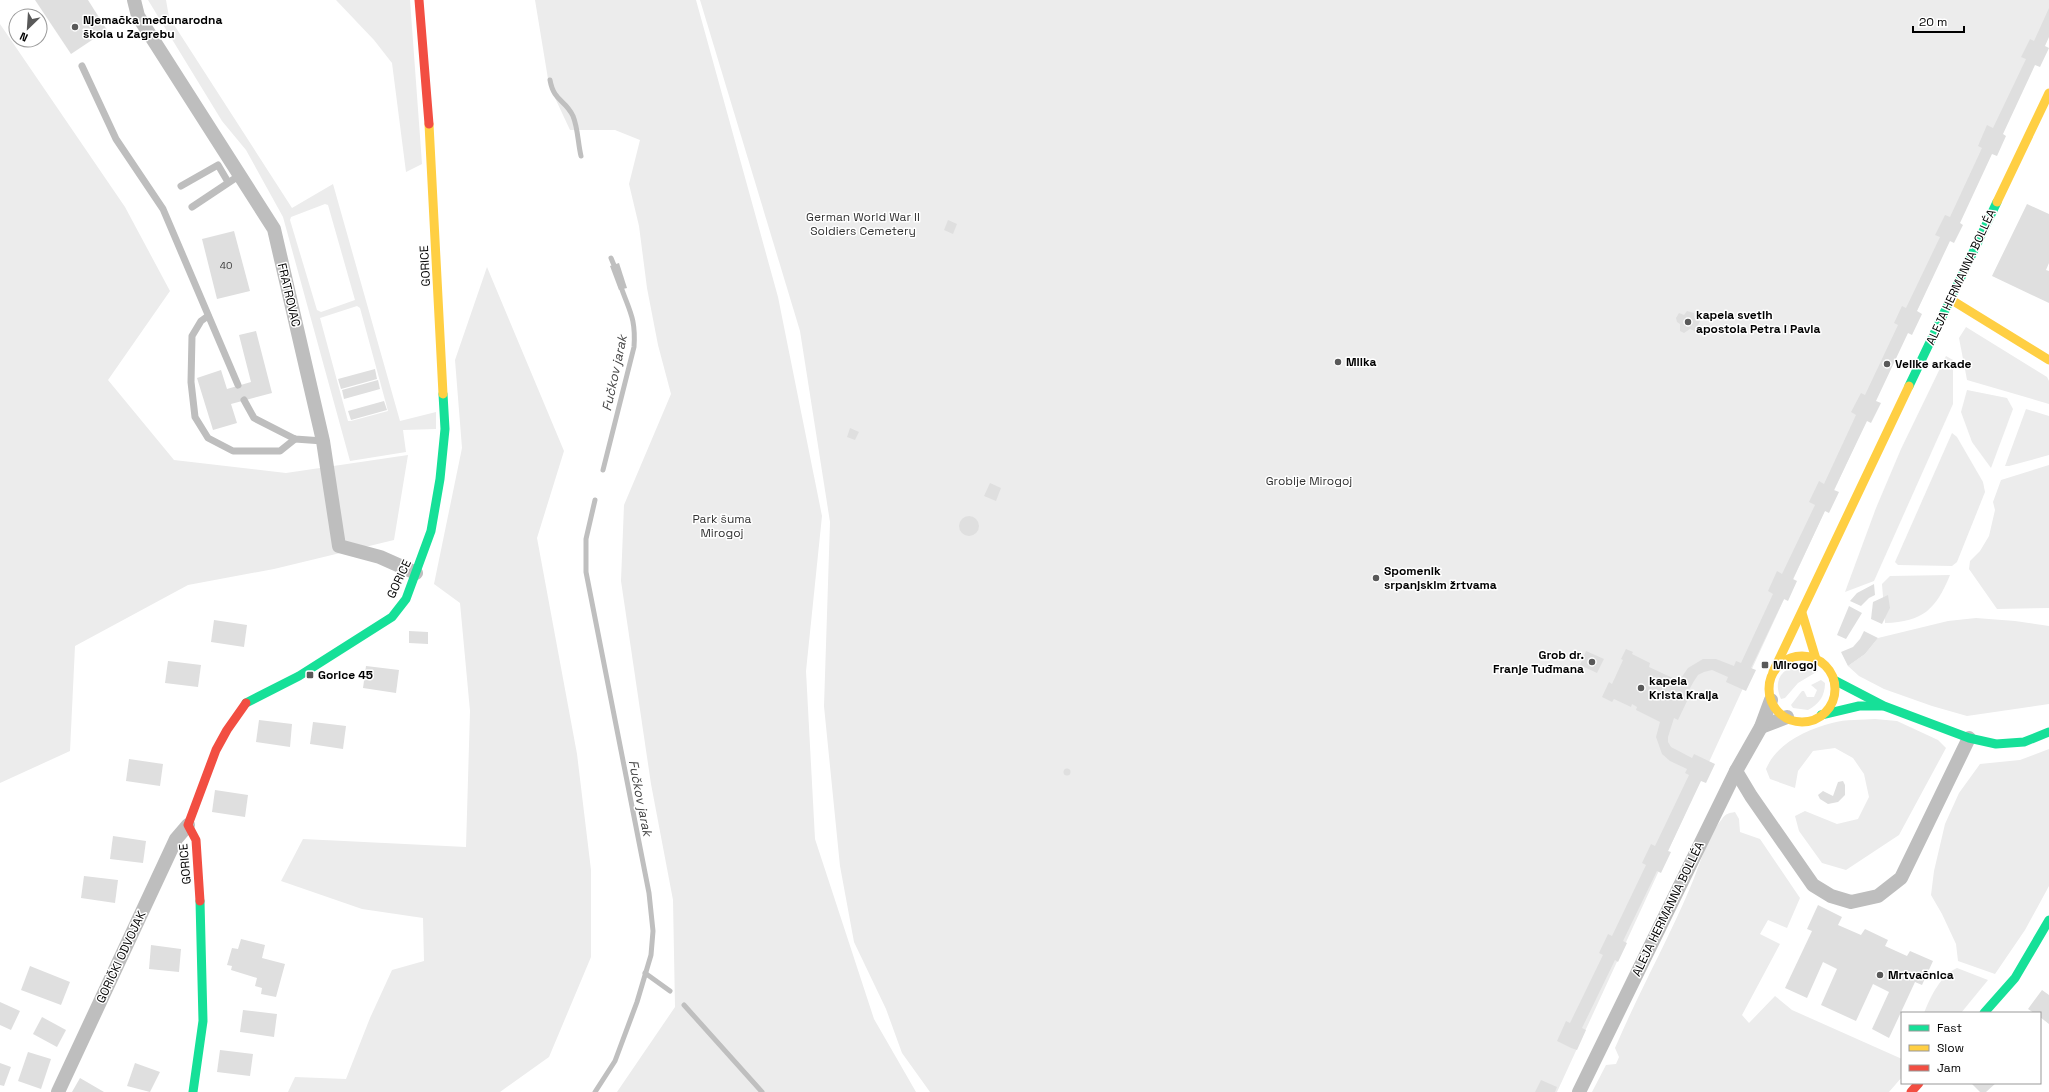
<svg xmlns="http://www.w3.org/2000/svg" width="2049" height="1092" font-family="'Space Grotesk',sans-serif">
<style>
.green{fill:#ececec;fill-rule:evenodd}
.water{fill:#bfbfbf}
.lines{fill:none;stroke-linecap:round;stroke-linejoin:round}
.stream{stroke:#bfbfbf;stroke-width:5}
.building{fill:#dfdfdf}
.lane{stroke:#bebebe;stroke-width:7}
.street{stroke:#bebebe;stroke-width:14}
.fast{stroke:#16e098;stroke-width:9}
.slow{stroke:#ffcf43;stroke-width:9}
.jam{stroke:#f24e42;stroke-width:9}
.poi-dot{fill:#595959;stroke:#fff;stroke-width:1.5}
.labels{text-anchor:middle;stroke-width:3;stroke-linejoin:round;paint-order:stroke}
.number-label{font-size:10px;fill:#383838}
.poi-label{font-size:12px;font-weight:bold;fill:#000;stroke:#fff;text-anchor:start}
.park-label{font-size:12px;fill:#333;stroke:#fff}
.street-label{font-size:12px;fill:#000;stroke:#fff}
.water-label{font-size:13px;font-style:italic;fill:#444;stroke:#fff}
</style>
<rect width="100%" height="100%" fill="#fff"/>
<g class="green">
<path d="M148 0H166L169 17 292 208 333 184 400 421 436 412V429L403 430 406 452 350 461 283 217 246 150 222 121ZM325 204 328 205 355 300 321 312 317 310 290 220 291 217ZM357 306 360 308 388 411 351 421H348L320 318Z"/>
<path d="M336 0H410L422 164 406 172 392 63 374 40Z"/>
<path d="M535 0H696L778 297 822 516 806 671 815 839 874 1019 916 1092H617L675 1007 673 900 651 784 621 581 624 505 671 394 658 345 647 288 639 226 629 184 640 140 615 130H570L549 85Z"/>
<path d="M700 0H2049V24L1557 1092H930L902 1053 886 1009 854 942 840 866 824 706 830 522 800 331Z"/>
<path d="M0 24 125 207 170 291 108 380 174 460 286 473 408 455 394 540 274 569 188 585 75 646 70 751 0 783Z"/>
<path d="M487 267 564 451 537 538 577 754 591 870V957L549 1057 500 1092H288L295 1077 346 1079 370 1018 392 970 424 961 423 918 362 909 281 881 303 839 466 847 470 711 460 603 434 584 462 448 455 360Z"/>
<path d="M1966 327 2047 377 2049 381V404L1967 380 1959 338Z"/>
<path d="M1946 356 1953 360V404L1874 581 1845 592 1876 508 1901 449Z"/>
<path d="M1967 390 2007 398 2013 409 1991 468 1972 442 1961 412Z"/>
<path d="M2026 409 2049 416V455L2009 466H2005Z"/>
<path d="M1952 433 1957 437 1983 482 1985 492 1957 562 1952 566 1898 565 1895 562Z"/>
<path d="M2049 465V608L1997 609 1969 569 1970 561 1980 551 1989 536 1995 510 1993 502 2001 480Z"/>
<path d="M1950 575C1936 609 1923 622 1885 623L1882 584 1890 576Z"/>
<path d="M1976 618 2015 621 2049 626V704L1967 716 1932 706 1884 689 1859 676 1848 666 1865 654 1878 638 1948 621Z"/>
<path d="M1807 664 1818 671 1798 683 1785 698 1781 699C1771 677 1786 665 1807 664Z"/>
<path d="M1821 680 1825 683C1825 696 1819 704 1808 710L1793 708 1791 705 1802 691H1804L1807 697H1814L1817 690 1811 685Z"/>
<path d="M1875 719 1897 721 1938 740 1946 748 1899 835 1846 870 1822 863 1799 831 1795 816 1805 811 1837 824 1858 819 1869 797 1864 774 1853 758 1835 748 1813 751 1798 771 1795 788 1770 779 1766 769C1777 743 1806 730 1832 723 1846 719 1862 720 1875 719Z"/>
<path d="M2049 749V886L2025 930 1995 974 1958 961 1956 944 1942 914 1931 895 1934 871 1945 824 1959 793 1980 764 2020 760Z"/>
<path d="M1735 812 1739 819 1740 832 1760 839 1800 898 1787 928 1768 920 1760 934 1780 944 1742 1015 1749 1023 1775 996 1792 1010 1902 1059V1077L1889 1092H1592L1606 1065 1616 1064 1619 1057 1615 1048C1638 994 1667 942 1690 888 1700 866 1706 838 1722 819 1725 814 1729 813 1735 812Z"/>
<path d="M1957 968 1988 980 1961 1013H1924C1930 997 1941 975 1957 968Z"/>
</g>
<path class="water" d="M619 263 627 288 619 290 610 266Z"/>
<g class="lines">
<g class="stream">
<path d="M550 80C554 102 565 99 573 116 578 128 578 144 581 156"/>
<path d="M611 258 616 270"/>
<path d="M603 470 634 347C636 317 629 311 620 284"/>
<path d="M645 973 670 991"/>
<path d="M684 1005 762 1092"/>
<path d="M595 1092 615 1061 637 1002 651 955 653 931 649 893 586 572V539L595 500"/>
</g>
</g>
<g class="building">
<path d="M35 0H88L107 30 71 54Z"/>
<path d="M2049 8V37L2045 46 2049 48 2040 67 2035 65 2003 134 2006 136 1997 156 1992 154 1960 223 1963 225 1954 243 1950 241 1917 311 1922 314 1912 335 1908 333 1876 401 1881 403 1871 423 1867 421 1834 490 1839 492 1829 513 1825 511 1793 579 1797 581 1788 601 1784 599 1751 668 1756 670 1746 691 1726 682 1728 677 1712 670 1704 672 1698 675 1694 681 1685 697 1688 699 1678 720 1674 718 1668 737V742L1671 747 1692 758 1694 754 1715 764 1706 783 1701 781 1668 851 1671 852 1661 873 1657 871 1623 941 1627 943 1618 962 1615 960 1582 1028 1586 1030 1577 1050 1571 1048 1557 1041 1566 1021 1570 1023 1603 955 1599 953 1608 934 1612 936 1646 865 1642 863 1651 844 1655 846 1689 775 1685 773 1687 769 1670 761 1662 754 1656 737 1660 722 1636 710 1637 707 1632 704 1631 707 1614 699 1612 702 1602 697 1609 682 1612 684 1623 660 1621 659 1626 649 1633 652 1632 654 1650 663 1649 667 1679 681 1688 668 1703 659H1716L1734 666 1736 661 1741 663 1773 594 1768 591 1777 571 1782 574 1815 505 1809 502 1819 481 1824 484 1856 415 1851 412 1861 393 1865 395 1898 325 1894 323 1902 306 1906 308 1940 237 1935 235 1945 215 1950 217 1982 148 1978 146 1987 125 1993 128 2026 59 2021 57 2030 39 2034 41Z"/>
<path d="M2027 204 2049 214V263L2046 270 2049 271V303L1992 276Z"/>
<path d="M948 220 957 224 953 234 944 230Z"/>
<path d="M234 231 250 291 217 299 202 239Z"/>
<path d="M1687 311 1694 313V318L1700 321 1695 331 1690 329 1684 333 1680 331V324L1677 322 1676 318 1679 313 1684 315Z"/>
<path d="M256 331 272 393 231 404 237 423 213 430 197 378 221 370 227 389 251 382 239 335Z"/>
<path d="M375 369 377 379 341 389 338 379Z"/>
<path d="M378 380 380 389 344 399 342 390Z"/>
<path d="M384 401 387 410 351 420 348 411Z"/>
<path d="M850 428 859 432 855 440 847 437Z"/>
<path d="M990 483 1001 488 996 501 984 496Z"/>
<circle cx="969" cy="526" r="10"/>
<path d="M1874 584 1875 595 1869 598 1861 606 1850 601 1857 593Z"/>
<path d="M1888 595 1890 608 1882 624 1871 619 1873 602Z"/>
<path d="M1849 606 1862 613 1846 639 1837 635Z"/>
<path d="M214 620 247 625 244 647 211 642Z"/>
<path d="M409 631 428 632V644L409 643Z"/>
<path d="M1864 631 1878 638 1865 654 1848 666 1841 652 1853 647 1860 639Z"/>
<path d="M1586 651 1604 659 1597 673 1580 665Z"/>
<path d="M168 661 201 665 198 687 165 683Z"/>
<path d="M366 666 399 670 396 693 363 688Z"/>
<path d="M259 720 292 724 290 747 256 742Z"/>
<path d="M313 722 346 726 343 749 310 744Z"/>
<path d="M129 759 163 764 160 786 126 781Z"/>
<circle cx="1067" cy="772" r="3.5"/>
<path d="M1843 781 1845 785V795L1838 802 1828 804 1820 799 1818 795 1823 791 1833 796 1838 782Z"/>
<path d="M215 790 248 795 245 817 212 812Z"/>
<path d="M113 836 146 841 143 863 110 859Z"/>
<path d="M84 876 118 880 115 903 81 898Z"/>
<path d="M1818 905 1842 917 1838 925 1861 935 1865 929 1888 940 1885 946 1907 956 1910 951 1933 961 1922 985 1915 982 1889 1038 1872 1029 1889 992 1873 984 1856 1021 1821 1005 1837 969 1823 962 1807 998 1785 988 1812 931 1807 929Z"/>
<path d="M241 939 265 945 262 958 285 964 276 997 261 994 262 988 255 986 257 978 231 970 232 966 227 965 232 948 238 949Z"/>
<path d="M151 945 181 949 179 972 149 969Z"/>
<path d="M30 966 70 982 61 1005 21 990Z"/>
<path d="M2042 990 2049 995V1024L2040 1017V1013H2034L2028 1009Z"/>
<path d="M0 1002 20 1011 11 1030 0 1025Z"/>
<path d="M243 1010 277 1014 274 1037 240 1032Z"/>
<path d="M42 1017 66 1030 57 1047 33 1034Z"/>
<path d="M220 1050 253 1054 250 1076 217 1072Z"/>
<path d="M28 1052 51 1059 41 1089 18 1081Z"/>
<path d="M0 1063 11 1067 4 1086 0 1085Z"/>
<path d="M135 1063 160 1072 150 1092 127 1086Z"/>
<path d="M80 1078 104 1092H72Z"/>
<path d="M1541 1080 1557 1087 1555 1092H1535Z"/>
<path d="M1971 1083H1996L1986 1092H1980Z"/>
</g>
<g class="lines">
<g class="lane">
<path d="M82 66 116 139 163 209 238 385"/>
<path d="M181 186 218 165 228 182"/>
<path d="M192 207 240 175"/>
<path d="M208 316 201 321 192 336 191 382 195 417 208 438 233 451H280L295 439"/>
<path d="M244 400 254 418 295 439 323 441"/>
</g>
<g class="street">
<path d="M134 0 138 16 274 229 323 441 339 546 380 557 416 573"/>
<path d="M1761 727 1787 717"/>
<path d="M1736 771 1751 796 1813 885 1831 896 1851 902 1878 896 1901 878 1969 738"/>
<path d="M58 1092 176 839 188 825"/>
<path d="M1579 1092 1736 771 1761 727 1771 700"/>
</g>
<g class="fast">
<path d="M1909 386 1997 202"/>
<path d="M1834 680 1884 706 1969 738 1996 744 2024 742 2049 732"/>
<path d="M246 703 299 676 392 617 406 599 431 531 440 479 445 429 443 394"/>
<path d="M1821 715 1859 706H1882"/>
<path d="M1984 1013 2015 978 2049 920"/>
<path d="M193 1092 203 1021 200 901"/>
</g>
<g class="slow">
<path d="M429 124 443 394"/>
<path d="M1997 202 2049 93"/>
<path d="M1950 299 2049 360"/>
<path d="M1802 613 1816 659"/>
<circle cx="1802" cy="689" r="33"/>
<path d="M1773 672 1909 386"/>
</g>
<g class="jam">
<path d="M419 0 429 124"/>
<path d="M200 901 196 840 188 825 216 750 227 730 246 703"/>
<path d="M1911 1092 1919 1083"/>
</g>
</g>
<g class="poi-dot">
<circle cx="75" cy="27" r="4"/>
<circle cx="1688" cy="322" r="4"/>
<circle cx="1338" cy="362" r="4"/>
<circle cx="1887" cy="364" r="4"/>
<circle cx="1376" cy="578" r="4"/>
<circle cx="1592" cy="662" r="4"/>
<rect x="1761" y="661" width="8" height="8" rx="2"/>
<rect x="306" y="671" width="8" height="8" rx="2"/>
<circle cx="1641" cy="688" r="4"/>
<circle cx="1880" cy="975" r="4"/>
</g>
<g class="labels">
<g class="number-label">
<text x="226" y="269">40</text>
</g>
<g class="poi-label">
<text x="83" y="24">Njemačka međunarodna<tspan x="83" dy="14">škola u Zagrebu</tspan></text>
<text x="1696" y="319">kapela svetih<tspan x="1696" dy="14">apostola Petra i Pavla</tspan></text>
<text x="1346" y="366">Milka</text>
<text x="1895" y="368">Velike arkade</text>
<text x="1384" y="575">Spomenik<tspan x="1384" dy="14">srpanjskim žrtvama</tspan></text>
<text x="1584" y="659" text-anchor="end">Grob dr.<tspan x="1584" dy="14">Franje Tuđmana</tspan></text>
<text x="1773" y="669">Mirogoj</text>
<text x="318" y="679">Gorice 45</text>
<text x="1649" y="685">kapela<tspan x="1649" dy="14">Krista Kralja</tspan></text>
<text x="1888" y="979">Mrtvačnica</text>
</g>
<g class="park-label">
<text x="863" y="221">German World War II<tspan x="863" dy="14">Soldiers Cemetery</tspan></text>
<text x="1309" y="485">Groblje Mirogoj</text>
<text x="722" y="523">Park šuma<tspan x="722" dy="14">Mirogoj</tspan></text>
</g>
<g class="street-label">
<text transform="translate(425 266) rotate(-93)" y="4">GORICE</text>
<text transform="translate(1961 277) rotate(-65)" y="4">ALEJA HERMANNA BOLLÉA</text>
<text transform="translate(289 295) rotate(77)" y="4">FRATROVAC</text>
<text transform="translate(399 579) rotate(-65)" y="4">GORICE</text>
<text transform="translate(185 864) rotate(-95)" y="4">GORICE</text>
<text transform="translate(1668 909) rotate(-64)" y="4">ALEJA HERMANNA BOLLÉA</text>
<text transform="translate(121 957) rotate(-65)" y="4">GORIČKI ODVOJAK</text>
</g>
<g class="water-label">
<text transform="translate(614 373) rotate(-78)" y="5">Fučkov jarak</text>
<text transform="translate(641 798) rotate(79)" y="5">Fučkov jarak</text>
</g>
</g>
<rect x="1901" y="1012" width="140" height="72" fill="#ffffff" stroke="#999999"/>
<rect x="1909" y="1025" width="20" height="6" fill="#16e098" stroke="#999999"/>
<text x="1937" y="1032" font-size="12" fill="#000000">Fast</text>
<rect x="1909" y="1045" width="20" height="6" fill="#ffcf43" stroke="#999999"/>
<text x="1937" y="1052" font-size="12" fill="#000000">Slow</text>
<rect x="1909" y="1065" width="20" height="6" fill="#f24e42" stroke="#999999"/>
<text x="1937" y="1072" font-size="12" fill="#000000">Jam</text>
<g transform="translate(28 28) rotate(205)"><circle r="19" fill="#ffffff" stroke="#999999"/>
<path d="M0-3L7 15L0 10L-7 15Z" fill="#595959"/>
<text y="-6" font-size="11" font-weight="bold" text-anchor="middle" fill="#000000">N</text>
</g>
<path d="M1913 26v6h51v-6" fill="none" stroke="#000000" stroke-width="2"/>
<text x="1919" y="26" font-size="12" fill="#000000" stroke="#ffffff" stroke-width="3" paint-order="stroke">20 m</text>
</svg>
